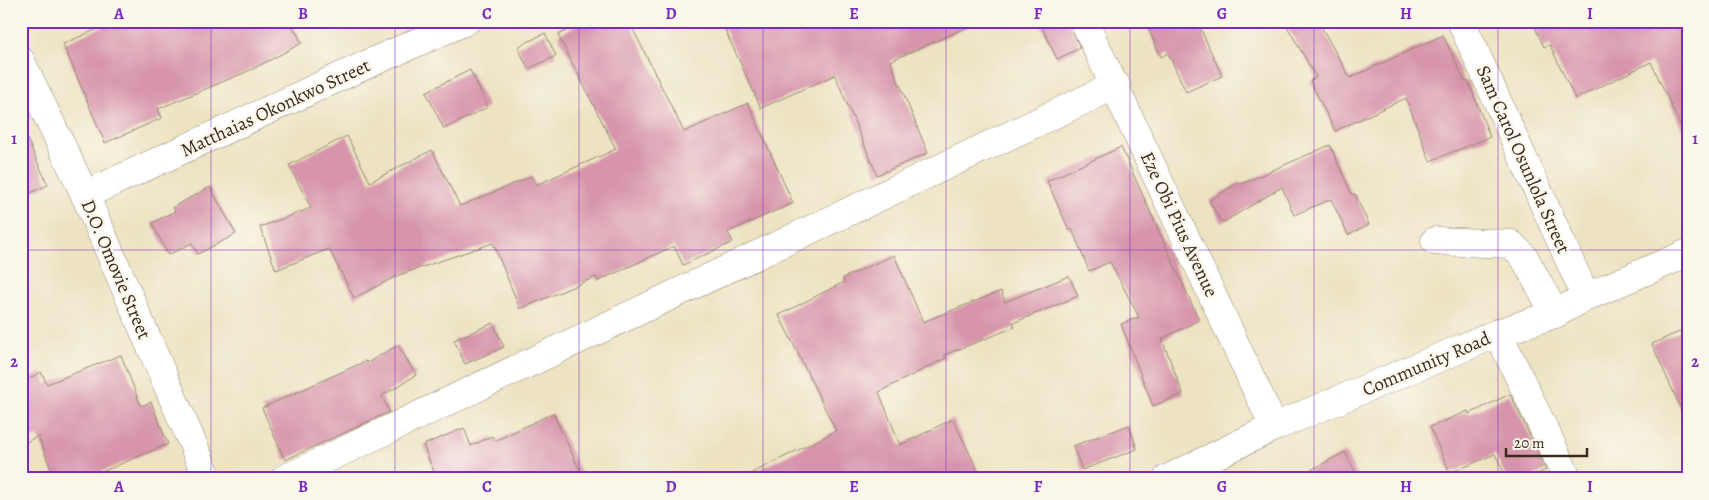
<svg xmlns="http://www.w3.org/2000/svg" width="1709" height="500" font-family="Alegreya,serif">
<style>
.building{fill:#d795ac}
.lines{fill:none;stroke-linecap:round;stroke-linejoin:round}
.minor-casing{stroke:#948670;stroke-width:29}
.minor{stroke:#fff;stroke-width:28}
.grid{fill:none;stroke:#7b2cbf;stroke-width:1;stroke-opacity:0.55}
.labels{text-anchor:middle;stroke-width:5;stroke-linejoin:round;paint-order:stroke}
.street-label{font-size:19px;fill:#3b2a1e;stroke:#fbf7ec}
.neatline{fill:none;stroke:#7b2cbf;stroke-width:2}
.grid-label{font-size:16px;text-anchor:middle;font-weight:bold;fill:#7b2cbf}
</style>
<rect width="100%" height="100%" fill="#fbf7ec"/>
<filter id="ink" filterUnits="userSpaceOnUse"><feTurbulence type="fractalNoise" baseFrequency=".02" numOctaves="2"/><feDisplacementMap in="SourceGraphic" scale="10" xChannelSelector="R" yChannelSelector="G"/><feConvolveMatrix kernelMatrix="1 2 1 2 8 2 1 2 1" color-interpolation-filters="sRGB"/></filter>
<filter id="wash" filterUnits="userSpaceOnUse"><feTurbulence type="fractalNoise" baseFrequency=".0096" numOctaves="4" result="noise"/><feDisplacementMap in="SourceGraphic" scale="20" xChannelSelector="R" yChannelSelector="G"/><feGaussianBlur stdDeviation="1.12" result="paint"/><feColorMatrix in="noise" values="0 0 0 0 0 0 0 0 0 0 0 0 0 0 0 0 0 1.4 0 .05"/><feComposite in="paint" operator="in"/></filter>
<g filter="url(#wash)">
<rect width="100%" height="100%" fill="#ede3c3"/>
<g id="blocks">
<g class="building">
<path d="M116 21H290L302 43 253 69 158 109 162 118 105 143 63 44Z"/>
<path d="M585 21H629L684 132 748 103 793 203 728 232 733 242 683 265 674 246 598 281 596 277 520 309 493 243 399 275 354 298 329 249 276 270 260 227 311 208 289 165 347 136 370 182 432 150 460 206 532 176 536 185 616 149 558 35Z"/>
<path d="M721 21H982L890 61 928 153 877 175 835 75 761 108Z"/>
<path d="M1039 21H1069L1080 48 1057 59Z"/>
<path d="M1145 21H1197L1222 76 1186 92 1168 53 1161 57Z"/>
<path d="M1284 21H1318L1350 78 1443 35 1465 82 1468 81 1490 137 1430 161 1406 98 1335 131 1310 81 1316 77Z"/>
<path d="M1532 21H1688V142L1651 62 1575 99 1550 45 1544 47Z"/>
<path d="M545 33 556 56 528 69 518 47Z"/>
<path d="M470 70 488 107 444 129 426 92Z"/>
<path d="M21 126 48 185 21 197Z"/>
<path d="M1330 145 1352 195 1355 194 1369 225 1348 235 1331 199 1294 215 1282 187 1222 223 1209 201 1239 182 1241 184Z"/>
<path d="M1121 147 1199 320 1162 339 1183 394 1153 406 1121 324 1139 317 1110 262 1089 271 1072 229 1069 230 1047 181Z"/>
<path d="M210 187 236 234 198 254 192 243 168 255 152 223 175 211 173 207Z"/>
<path d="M894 255 923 322 1001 291 1005 302 1069 276 1078 296 1013 323 1015 327 944 355 946 358 879 392 900 445 953 419 982 479H740L836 431 779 315 844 282 843 278Z"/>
<path d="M493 323 504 347 465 364 454 340Z"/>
<path d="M1688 328V425L1652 344Z"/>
<path d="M398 345 416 375 382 396 389 412 285 460 262 408 366 361 367 363Z"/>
<path d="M121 355 141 406 151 402 168 444 85 479H55L38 436 21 445V383L41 372 47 384Z"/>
<path d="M1510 394 1546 470 1527 479H1507L1495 454 1450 473 1430 427 1468 411 1469 414Z"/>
<path d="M553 413 584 479H437L423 445 464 428 471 446 492 436 495 441Z"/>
<path d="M1129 425 1137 449 1082 470 1073 446Z"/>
<path d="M1345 452 1359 479H1294Z"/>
</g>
</g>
</g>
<g filter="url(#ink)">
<use href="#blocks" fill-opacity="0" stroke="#948670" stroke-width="1"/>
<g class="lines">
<defs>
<g id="minor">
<path d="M1084 21 1274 427"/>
<path d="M1461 21 1586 297"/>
<path d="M21 61 85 195 208 479"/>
<path d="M85 195 361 67 466 21"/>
<path d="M1435 241 1511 244 1524 257 1555 314"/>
<path d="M1498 333 1568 479"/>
<path d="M284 479 1116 85"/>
<path d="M1167 479 1274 427 1498 333 1555 314 1586 297 1688 253"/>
</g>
</defs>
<use href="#minor" class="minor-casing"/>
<use href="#minor" class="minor"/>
</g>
</g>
<path class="grid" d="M211 21V479M395 21V479M579 21V479M763 21V479M946 21V479M1130 21V479M1314 21V479M1498 21V479M21 250H1688"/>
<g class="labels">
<g class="street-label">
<text transform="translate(275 107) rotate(-25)" y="7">Matthaias Okonkwo Street</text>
<text transform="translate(1524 159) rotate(66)" y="7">Sam Carol Osunlola Street</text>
<text transform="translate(1180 224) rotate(65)" y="7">Eze Obi Pius Avenue</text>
<text transform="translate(117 269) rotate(67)" y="7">D.O. Omovie Street</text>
<text transform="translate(1426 363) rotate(-23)" y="7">Community Road</text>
</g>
</g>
<rect width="1709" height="500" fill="none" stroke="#fbf7ec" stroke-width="55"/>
<path d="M1506 448v8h81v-8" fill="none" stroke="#3b2a1e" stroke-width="2.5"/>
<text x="1514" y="448" font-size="15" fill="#3b2a1e" stroke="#fbf7ec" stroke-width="4" paint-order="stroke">20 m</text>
<rect x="28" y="28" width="1654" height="444" class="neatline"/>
<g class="grid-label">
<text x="119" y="19">A</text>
<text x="303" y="19">B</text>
<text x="487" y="19">C</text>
<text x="671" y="19">D</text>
<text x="854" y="19">E</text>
<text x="1038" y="19">F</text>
<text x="1222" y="19">G</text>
<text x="1406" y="19">H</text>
<text x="1590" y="19">I</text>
<text x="14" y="144">1</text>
<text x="1695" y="144">1</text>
<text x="14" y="367">2</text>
<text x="1695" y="367">2</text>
<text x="119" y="492">A</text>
<text x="303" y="492">B</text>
<text x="487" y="492">C</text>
<text x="671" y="492">D</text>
<text x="854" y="492">E</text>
<text x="1038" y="492">F</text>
<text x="1222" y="492">G</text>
<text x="1406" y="492">H</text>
<text x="1590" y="492">I</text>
</g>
</svg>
